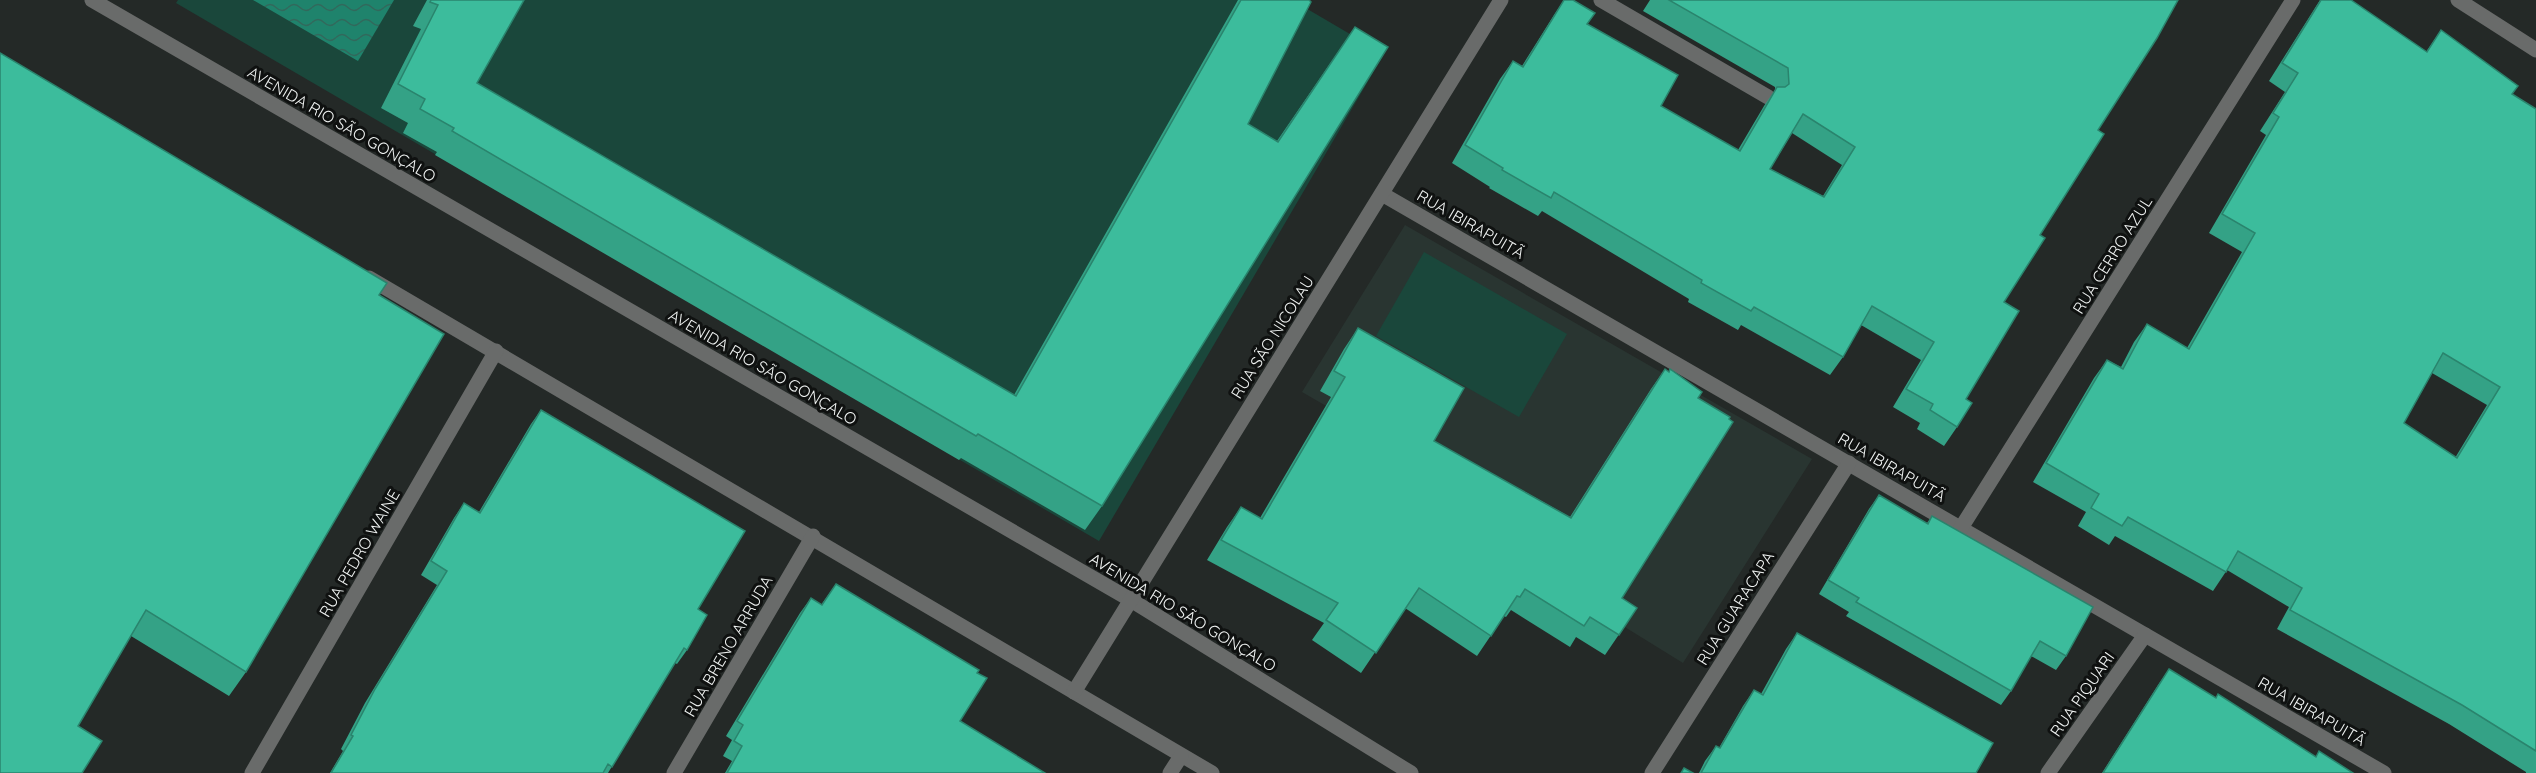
<svg xmlns="http://www.w3.org/2000/svg" width="2536" height="773" font-family="Quicksand,sans-serif">
<style>
.built{fill:#293531}
.green{fill:#1a473b}
.water{fill:url(#water-waves)}
.lines{fill:none;stroke-linecap:round;stroke-linejoin:round}
.minor{stroke:#696b6a;stroke-width:15}
.wall{fill:#34a286;fill-rule:evenodd}
.building{fill:#3cbc9c;stroke:#2a846d;stroke-width:1.5;fill-rule:evenodd}
.labels{text-anchor:middle;stroke-width:6;stroke-linejoin:round;paint-order:stroke}
.street-label{font-size:16px;fill:#f1f4f3;stroke:#0f1110}
</style>
<defs>
<pattern id="water-waves" width="16" height="10" patternUnits="userSpaceOnUse" patternTransform="scale(1.5)"><rect width="16" height="10" fill="#1f836c"/><path d="M0 5q4-4 8 0t8 0" fill="none" stroke="#31695c"/></pattern>
</defs>
<rect width="100%" height="100%" fill="#242927"/>
<path class="built" d="M1405 225 1812 459 1683 663 1510 556 1530 524 1302 392Z"/>
<g class="green">
<path d="M178 0H1292L1384 54 1099 541 176 3Z"/>
<path d="M1424 252 1567 334 1519 417 1376 336Z"/>
</g>
<path class="water" d="M253 0H394L358 61Z"/>
<g class="lines">
<g class="minor">
<path d="M92 0 1131 600 1411 773"/>
<path d="M1601 0 1768 97"/>
<path d="M2458 0 2536 50"/>
<path d="M1382 194 2384 773"/>
<path d="M369 278 1212 773"/>
<path d="M1961 528 2293 0"/>
<path d="M1074 692 1501 0"/>
<path d="M252 773 496 351"/>
<path d="M674 773 813 536"/>
<path d="M1170 773 1181 756"/>
<path d="M1652 773 1849 463"/>
<path d="M2048 773 2145 635"/>
</g>
</g>
<g class="wall">
<path d="M427 0H524L477 83 1014 395 1238 0H1309L1248 124 1277 141 1355 27 1102 506 1085 530 961 458 959 460 435 155 437 152 403 133 408 123 381 108 421 29 413 26Z"/>
<path d="M1564 0 1661 106 1738 150 1764 106 1775 90V87L1643 11 1650 0H2178L2098 130 2040 235 2004 302 1966 399 1957 427 1944 446 1917 429 1920 423 1893 407 1921 360 1861 325 1843 357 1830 375 1741 325 1738 330 1688 302 1689 299 1542 211 1538 216 1489 188 1490 187 1452 163 1500 79 1513 61 1522 66 1554 15ZM1792 133 1842 165 1823 196 1770 169Z"/>
<path d="M2320 0H2351L2426 52 2441 30 2512 94 2536 109V773H2526V772L2449 724 2277 629 2289 607 2227 570 2213 591 2115 536 2109 545 2078 526 2086 512 2033 482 2094 378 2107 360 2121 367 2134 342 2147 324 2187 348 2242 252 2209 233 2266 135 2260 131 2285 92 2269 81ZM2432 373 2487 405 2455 458 2404 423Z"/>
<path d="M379 295 246 672 229 696 131 636 78 726 0 773Z"/>
<path d="M1358 328 1434 441 1570 517 1651 389 1665 369 1698 398 1622 598 1637 608 1605 655 1576 637 1570 647 1511 610 1506 617 1504 616 1477 656 1405 608 1361 673 1312 640 1324 623 1207 560 1227 527 1241 507 1260 518 1331 397 1320 391 1344 349Z"/>
<path d="M541 410 698 609 687 650 677 664 675 663 608 773H330L343 751 341 749 365 703 437 585 421 575 454 518 464 503 479 512 531 424Z"/>
<path d="M1879 495 1927 523 1932 516 2066 656 2056 670 2031 656 2011 691 2001 705 1846 616 1849 612 1819 594 1869 509Z"/>
<path d="M836 584 977 673 960 721 1045 773H725L732 761 723 756 732 740 726 736 800 613 811 598 821 605Z"/>
<path d="M1797 633 1976 773H1699L1705 761 1716 746 1719 748 1743 706 1754 690 1761 694 1786 649Z"/>
<path d="M2169 669 2216 698 2315 757 2353 773H2102L2158 685Z"/>
</g>
<g class="building">
<path d="M431 0H524L477 83 1016 396 1241 0H1309L1311 2 1248 124 1278 142 1355 27 1388 47 1102 506 978 434 976 436 452 131 454 128 420 109 425 99 398 84 438 5 430 2Z"/>
<path d="M1564 0H1573L1595 13 1587 24 1678 75 1661 106 1740 151 1777 87H1785L1789 84 1788 68 1669 0H2178L2157 38 2098 130 2104 134 2040 235 2045 238 2004 302 2019 311 1966 399 1972 403 1957 427 1930 410 1933 404 1906 389 1934 342 1872 306 1843 357 1754 307 1751 311 1701 283 1702 280 1554 192 1551 198 1502 170 1503 168 1465 145 1513 61 1523 67ZM1803 114 1855 147 1824 197 1770 169Z"/>
<path d="M2321 0H2351L2427 52 2441 30 2518 86 2512 94 2536 109V751L2462 705 2290 610 2302 588 2238 551 2226 572 2128 517 2122 526 2091 508 2099 494 2046 463 2107 360 2123 369 2147 324 2189 349 2255 233 2222 214 2279 117 2273 113 2298 73 2282 63ZM2443 353 2500 387 2457 458 2404 423Z"/>
<path d="M0 53 387 283 379 295 444 334 246 672 146 610 78 726 102 741 82 773H0Z"/>
<path d="M1358 328 1464 388 1434 441 1571 518 1665 369 1669 372 1670 369 1702 392 1698 398 1730 417 1729 419 1733 422 1622 598 1637 608 1619 635 1590 617 1584 626 1525 589 1520 597 1517 596 1491 636 1419 588 1376 653 1326 620 1338 603 1221 540 1241 507 1262 519 1345 377 1334 371Z"/>
<path d="M541 410 745 531 698 609 707 615 687 650 684 648 612 767 608 764 603 773H331L353 736 351 735 375 689 447 571 431 561 464 503 480 513Z"/>
<path d="M1879 495 1928 524 1932 516 2093 607 2066 656 2040 641 2011 691 1856 602 1859 598 1828 580Z"/>
<path d="M836 584 979 670 977 673 987 678 960 721 1045 773H727L742 746 734 741 743 725 737 721 811 598 822 605Z"/>
<path d="M1797 633 1993 743 1976 773H1701L1716 746 1720 748 1754 690 1763 695Z"/>
<path d="M2169 669 2216 698 2218 694 2316 757 2319 751 2353 773H2103Z"/>
<path d="M1684 768 1693 773H1681Z"/>
</g>
<g class="labels">
<g class="street-label">
<text transform="translate(342 124) rotate(30)" y="6">AVENIDA RIO SÃO GONÇALO</text>
<text transform="translate(1471 224) rotate(30)" y="6">RUA IBIRAPUITÃ</text>
<text transform="translate(2112 255) rotate(-58)" y="6">RUA CERRO AZUL</text>
<text transform="translate(1272 337) rotate(-58)" y="6">RUA SÃO NICOLAU</text>
<text transform="translate(763 367) rotate(30)" y="6">AVENIDA RIO SÃO GONÇALO</text>
<text transform="translate(1892 467) rotate(30)" y="6">RUA IBIRAPUITÃ</text>
<text transform="translate(359 553) rotate(-60)" y="6">RUA PEDRO WAINE</text>
<text transform="translate(1735 608) rotate(-58)" y="6">RUA GUARACAPA</text>
<text transform="translate(1183 612) rotate(31)" y="6">AVENIDA RIO SÃO GONÇALO</text>
<text transform="translate(728 646) rotate(-60)" y="6">RUA BRENO ARRUDA</text>
<text transform="translate(2082 694) rotate(-55)" y="6">RUA PIQUARI</text>
<text transform="translate(2312 711) rotate(30)" y="6">RUA IBIRAPUITÃ</text>
</g>
</g>
</svg>
